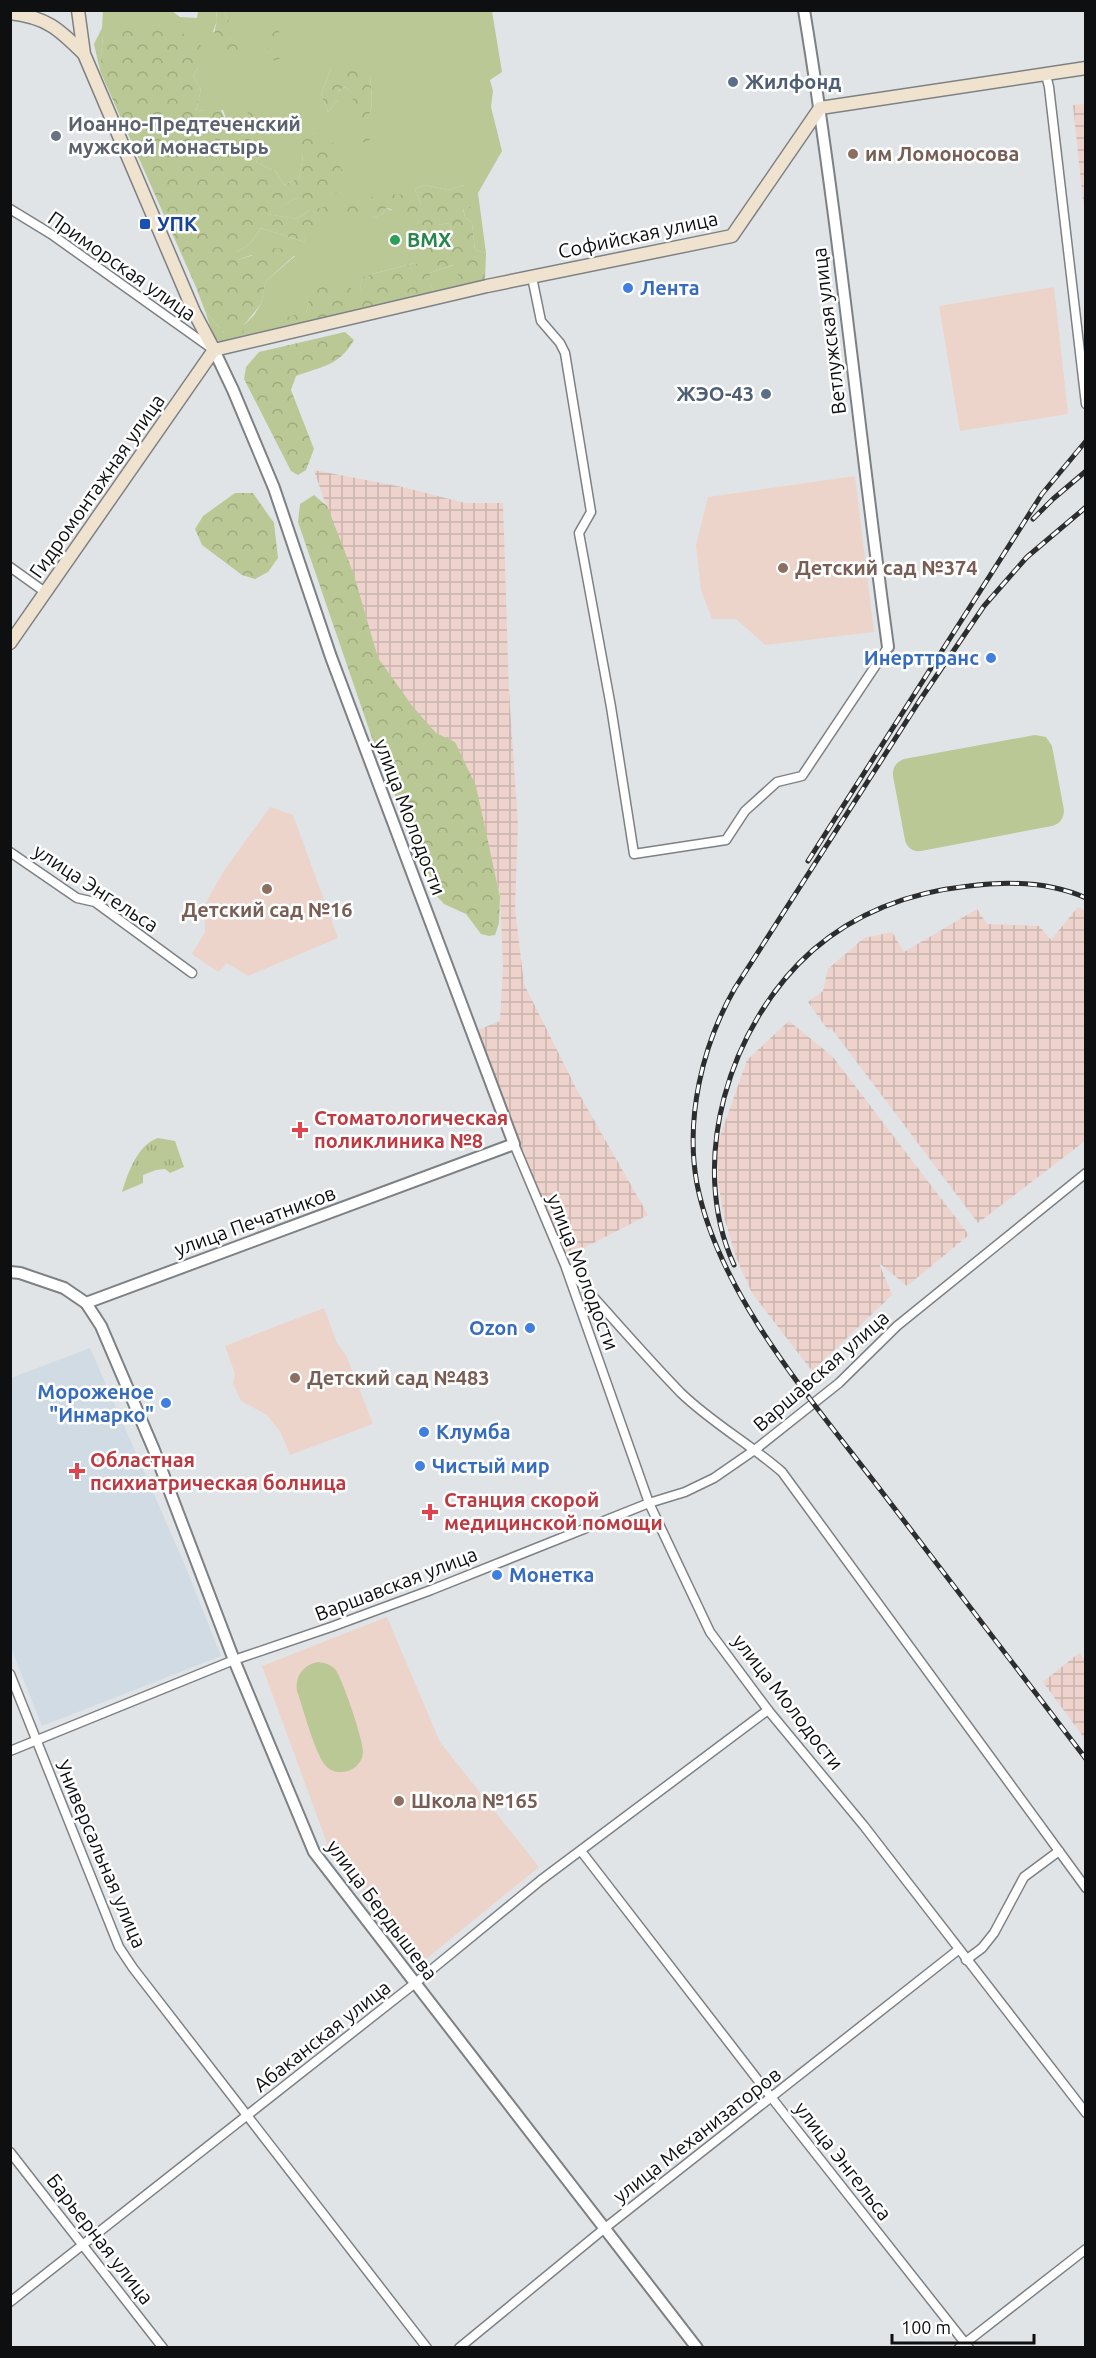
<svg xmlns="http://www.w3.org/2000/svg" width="1096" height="2358" font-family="Ubuntu,sans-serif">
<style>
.built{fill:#d1dbe4}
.industrial{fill:url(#industrial-grid)}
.education{fill:#ecd4ca}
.green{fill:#bac895;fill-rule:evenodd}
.forest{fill:url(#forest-crowns)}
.park{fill:url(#park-tufts)}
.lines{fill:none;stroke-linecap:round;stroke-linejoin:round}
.minor-casing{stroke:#7e8184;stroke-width:11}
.tertiary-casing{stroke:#7e8184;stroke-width:14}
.secondary-casing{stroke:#7e8184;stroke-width:15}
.minor{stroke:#fff;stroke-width:8}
.tertiary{stroke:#fff;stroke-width:10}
.secondary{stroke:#efe3d0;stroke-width:12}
.rail-casing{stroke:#2b2d2e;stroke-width:5}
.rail{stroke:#fff;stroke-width:3;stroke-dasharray:9;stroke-linecap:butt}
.service-dot{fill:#5c6f8a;stroke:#fff;stroke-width:2}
.worship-dot{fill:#6b7280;stroke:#fff;stroke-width:2}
.education-dot{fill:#8d6e63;stroke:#fff;stroke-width:2}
.transit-dot{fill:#1a4fb4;stroke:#fff;stroke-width:2}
.leisure-dot{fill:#2e9e5b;stroke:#fff;stroke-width:2}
.shop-dot{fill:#3f7fe0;stroke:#fff;stroke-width:2}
.health-dot{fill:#e0444e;stroke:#fff;stroke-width:2}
.labels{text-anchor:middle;stroke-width:5;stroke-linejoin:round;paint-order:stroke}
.service-label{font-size:20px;font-weight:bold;fill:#4e5e75;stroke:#fff;text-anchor:start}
.worship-label{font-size:20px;font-weight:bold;fill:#5b616d;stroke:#fff;text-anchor:start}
.education-label{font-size:20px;font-weight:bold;fill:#785e54;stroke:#fff;text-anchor:start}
.transit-label{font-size:20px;font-weight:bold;fill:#164399;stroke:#fff;text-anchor:start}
.street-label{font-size:20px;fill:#0e0f10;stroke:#fff}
.leisure-label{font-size:20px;font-weight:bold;fill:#27864d;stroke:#fff;text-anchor:start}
.shop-label{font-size:20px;font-weight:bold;fill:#366cbe;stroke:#fff;text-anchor:start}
.health-label{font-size:20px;font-weight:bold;fill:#be3a42;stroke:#fff;text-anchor:start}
</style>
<defs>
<pattern id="industrial-grid" width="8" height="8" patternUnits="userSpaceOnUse" patternTransform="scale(1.5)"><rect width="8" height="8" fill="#edd3cc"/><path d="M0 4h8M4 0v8" fill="none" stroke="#cab4ae"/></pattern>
<pattern id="forest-crowns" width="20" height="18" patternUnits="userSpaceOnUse" patternTransform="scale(1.5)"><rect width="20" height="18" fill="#bac895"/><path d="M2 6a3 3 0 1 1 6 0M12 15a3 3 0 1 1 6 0" fill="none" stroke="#9fab7f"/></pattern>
<pattern id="park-tufts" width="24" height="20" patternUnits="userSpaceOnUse" patternTransform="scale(1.5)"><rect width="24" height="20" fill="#bac895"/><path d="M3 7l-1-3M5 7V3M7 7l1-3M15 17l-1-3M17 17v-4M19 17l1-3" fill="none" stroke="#9fab7f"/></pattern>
</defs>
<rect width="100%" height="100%" fill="#e0e4e7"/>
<path class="built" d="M90 1348 184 1563 221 1656 42 1726 11 1648V1378Z"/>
<g class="industrial">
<path d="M1085 104H1086L1085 220 1073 105Z"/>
<path d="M314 470 402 487 465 503H503L509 692 518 825 515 908 524 984 578 1092 648 1215 566 1257 511 1130 478 1030 500 1021 503 967 500 895 483 823 432 733 380 666Z"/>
<path d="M1078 907 1086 911 1085 1141 978 1223 831 1028 828 1030 808 1002 823 991 828 969 864 938 892 932 904 952 977 909 987 924 1039 926 1051 940Z"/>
<path d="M789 1021 833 1057 969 1235 907 1286 879 1263 892 1295 812 1371 752 1293 736 1257 724 1217 718 1182 717 1145 747 1060Z"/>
<path d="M1079 1653 1085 1660V1739L1043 1682Z"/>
</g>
<g class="education">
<path d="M1054 287 1068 414 960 431 939 306Z"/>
<path d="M855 476 874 632 765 645 736 619H712L701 590 696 545 708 497Z"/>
<path d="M270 807 293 815 338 938 248 976 227 963 218 972 192 954 205 932 204 906 223 872Z"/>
<path d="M324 1308 337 1343 346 1355 373 1424 290 1455 281 1433 267 1415 241 1401 233 1383 235 1374 225 1346Z"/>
<path d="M387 1617 440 1742 539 1867 421 1963 328 1846 262 1666Z"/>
</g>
<g class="green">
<path d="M103 11H172L180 17 197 18 198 11H216L217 20 213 32 232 40 223 34 229 20 223 11H492L502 72 490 80 493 91 491 107 502 151 478 193 486 253 475 250 472 223 465 217 463 208 464 185 448 190 425 185 415 189 421 204 419 208 410 194 345 218H372L383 214 386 208 409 218 437 225 450 223 453 239 419 265 415 263 364 276 361 282 360 301 309 303 306 312 279 329 222 343 214 338 205 311 224 333 244 325 254 315 261 304 266 281 295 256 252 255 237 260V252L250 244 261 228 304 242 310 210 296 219 266 214 299 197 341 192 297 140 303 156 299 178 284 185 276 172 256 162 262 151 248 112 232 135 223 110 196 111 201 89 193 76 198 68 138 31 103 34 100 71 94 44 102 28ZM331 69 370 76C371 91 375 107 367 119L350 91 345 87 337 92 338 100 328 112 321 94Z"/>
<path d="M454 265 475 283 485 280 473 287 437 297 430 284V273Z"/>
<path d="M1035 735 1046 737 1052 746 1064 810C1064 818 1060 824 1052 826L921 851C913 852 907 848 905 840L893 776C892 768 896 762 904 759Z"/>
<path d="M318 1662C324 1663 330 1664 335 1669 342 1677 364 1742 363 1752 362 1771 337 1779 325 1765 315 1753 303 1708 297 1691 295 1676 303 1665 318 1662Z"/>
</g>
<g class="forest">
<path d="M216 11H223L229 20 224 34 232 40 240 50 239 55 228 56 215 45C212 29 219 24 216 11Z"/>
<path d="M152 24C174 29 194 34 207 53L193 76 201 89 196 111H202L218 104 232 134 248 112 255 114C266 134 267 142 256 162L276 172 284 185 299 178 303 156 296 140 318 130 339 149 337 162 347 178 341 192 309 201 299 197 267 214 296 219 310 210 330 206 329 218 308 227 304 242 261 228 250 244 237 252V260L276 248 284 249 285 254 295 255 266 281 261 304 244 325 243 335 224 333 205 311 196 287 100 71 103 34 122 27 138 31Z"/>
<path d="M268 28H277L283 40 285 54 278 60 267 61Z"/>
<path d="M346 63 359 66 370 76C371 91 375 107 367 119L374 127 373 138 365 143 356 139 360 119 350 91 345 87 338 91V100L328 112 321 94 331 69Z"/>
<path d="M425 185 448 190 464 185 475 187 477 200 470 208 463 209 465 217 472 223 475 250 486 253 485 280 475 283 462 282 453 265 430 273V284L437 297 279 329 270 328 268 322 306 312 309 303 308 293 330 284 350 283 354 301H359L361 282 364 276 415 263 419 265 426 246H446L453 239 450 223 414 229 409 218 397 219 391 209 386 208 383 214 372 218H345L342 209 344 202 384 195 411 194 419 207 421 204 415 189Z"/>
<path d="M345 332 354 340C339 366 323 366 296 376L291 390 314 449 306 470 298 475 291 471 244 379 246 367 259 352Z"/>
<path d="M235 493H253L274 523 278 558 268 572 255 579 242 575 202 545 195 529 203 516Z"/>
<path d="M314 495 327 506 354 575 378 658 413 707 436 733 455 742 476 786 500 897 499 923 495 935 489 936 481 934 466 914 444 904 435 894 373 741 298 522 300 504Z"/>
</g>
<path class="park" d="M158 1138 175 1141 184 1167 170 1173 165 1169 156 1170 143 1175V1183L122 1192C128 1173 137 1145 158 1138Z"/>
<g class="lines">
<defs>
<g id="minor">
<path d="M1046 75 1049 87 1086 404"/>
<path d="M10 209 51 234 211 348"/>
<path d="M532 277 541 321 560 343 565 353 591 512 579 533 611 707 634 854 726 840 745 811 777 782 802 776 888 647"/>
<path d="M10 567 45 592"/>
<path d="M10 852 77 898 95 902 192 973"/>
<path d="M514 1144 565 1265 649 1503 710 1632 768 1710 864 1826 1086 2113"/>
<path d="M567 1268C605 1309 642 1353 681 1393 712 1423 750 1444 782 1472L1086 1888"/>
<path d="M10 1674 119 1947 133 1968 427 2348"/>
<path d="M10 1751 234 1660 331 1627 431 1590 649 1503 685 1492 714 1478 756 1449 839 1383 897 1326 1086 1173"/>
<path d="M581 1851 771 2097 969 2348"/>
<path d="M966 1960 982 1948 994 1933 1024 1877 1059 1851"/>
<path d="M10 2152 163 2348"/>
<path d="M10 2302 414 1984 541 1880 768 1710"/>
<path d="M459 2348 605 2228 958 1950"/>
<path d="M959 2348 1086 2249"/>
</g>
<g id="tertiary">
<path d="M804 10C839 222 859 435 888 647"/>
<path d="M10 1272 20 1273 64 1288 86 1303 101 1326 154 1450 234 1660 314 1852 697 2348"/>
<path d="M86 1303 514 1144 331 657 274 488 233 390 214 350"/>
</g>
<g id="secondary">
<path d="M78 10 84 54 194 312 214 350"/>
<path d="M10 13C46 17 59 29 83 53"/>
<path d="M214 350 487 286 732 236 820 108 1086 68"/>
<path d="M10 643 214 350"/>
</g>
</defs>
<use href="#minor" class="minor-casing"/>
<use href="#tertiary" class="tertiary-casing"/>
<use href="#secondary" class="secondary-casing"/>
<use href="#minor" class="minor"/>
<use href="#tertiary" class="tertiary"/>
<use href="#secondary" class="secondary"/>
<defs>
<g id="rail">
<path d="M1086 507 1027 557 984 606 920 700 735 988C702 1045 685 1119 697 1184 719 1296 815 1404 882 1492 950 1581 1018 1670 1086 1759"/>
<path d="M1033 519 1053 499 1086 471"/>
<path d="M808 861 1042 494 1086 441"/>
<path d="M734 1265C687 1162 729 1024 813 950 857 912 912 892 969 886 1007 881 1050 882 1086 898"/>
</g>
</defs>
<use href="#rail" class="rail-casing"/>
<use href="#rail" class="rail"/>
</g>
<g class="service-dot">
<circle cx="733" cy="82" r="6"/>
<circle cx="766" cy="394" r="6"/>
</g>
<circle class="worship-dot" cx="56" cy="136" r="6"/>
<g class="education-dot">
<circle cx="853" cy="154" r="6"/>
<circle cx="783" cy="568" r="6"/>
<circle cx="267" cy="889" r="6"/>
<circle cx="295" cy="1378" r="6"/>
<circle cx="399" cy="1801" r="6"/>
</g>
<rect class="transit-dot" x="139" y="218" width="12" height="12" rx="3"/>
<circle class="leisure-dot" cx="395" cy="240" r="6"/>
<g class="shop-dot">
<circle cx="628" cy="288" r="6"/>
<circle cx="991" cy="658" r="6"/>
<circle cx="530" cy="1328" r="6"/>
<circle cx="166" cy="1403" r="6"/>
<circle cx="424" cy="1432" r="6"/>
<circle cx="420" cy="1466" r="6"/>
<circle cx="497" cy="1575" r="6"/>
</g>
<g class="health-dot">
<path d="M297 1121h6v6h6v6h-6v6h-6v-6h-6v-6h6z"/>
<path d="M74 1462h6v6h6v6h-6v6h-6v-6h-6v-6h6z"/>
<path d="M427 1503h6v6h6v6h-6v6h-6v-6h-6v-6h6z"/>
</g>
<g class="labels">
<g class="service-label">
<text x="745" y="89">Жилфонд</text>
<text x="754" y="401" text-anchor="end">ЖЭО-43</text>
</g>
<g class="worship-label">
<text x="68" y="131">Иоанно-Предтеченский<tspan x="68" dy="23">мужской монастырь</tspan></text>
</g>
<g class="education-label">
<text x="865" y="161">им Ломоносова</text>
<text x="795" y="575">Детский сад №374</text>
<text x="267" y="917" text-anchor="middle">Детский сад №16</text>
<text x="307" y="1385">Детский сад №483</text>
<text x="411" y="1808">Школа №165</text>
</g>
<g class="transit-label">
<text x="157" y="231">УПК</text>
</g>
<g class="street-label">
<text transform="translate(638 235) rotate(-12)" y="7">Софийская улица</text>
<text transform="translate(122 266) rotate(35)" y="7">Приморская улица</text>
<text transform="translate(829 331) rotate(-97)" y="7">Ветлужская улица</text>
<text transform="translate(97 486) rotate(-55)" y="7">Гидромонтажная улица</text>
<text transform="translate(410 817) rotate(69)" y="7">улица Молодости</text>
<text transform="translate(96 888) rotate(33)" y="7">улица Энгельса</text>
<text transform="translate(255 1221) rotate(-20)" y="7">улица Печатников</text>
<text transform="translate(583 1272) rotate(69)" y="7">улица Молодости</text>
<text transform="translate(821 1371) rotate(-41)" y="7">Варшавская улица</text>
<text transform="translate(396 1584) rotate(-21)" y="7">Варшавская улица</text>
<text transform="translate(788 1702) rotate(52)" y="7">улица Молодости</text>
<text transform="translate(101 1854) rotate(67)" y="7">Универсальная улица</text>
<text transform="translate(382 1910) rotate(53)" y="7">улица Бердышева</text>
<text transform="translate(322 2036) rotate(-38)" y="7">Абаканская улица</text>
<text transform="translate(697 2135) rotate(-38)" y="7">улица Механизаторов</text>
<text transform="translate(843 2161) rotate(52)" y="7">улица Энгельса</text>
<text transform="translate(100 2239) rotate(52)" y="7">Барьерная улица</text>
</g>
<g class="leisure-label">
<text x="407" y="247">BMX</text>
</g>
<g class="shop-label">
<text x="640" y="295">Лента</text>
<text x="979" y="665" text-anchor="end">Инерттранс</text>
<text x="518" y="1335" text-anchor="end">Ozon</text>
<text x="154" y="1399" text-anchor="end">Мороженое<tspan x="154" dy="23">"Инмарко"</tspan></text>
<text x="436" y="1439">Клумба</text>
<text x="432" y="1473">Чистый мир</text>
<text x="509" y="1582">Монетка</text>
</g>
<g class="health-label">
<text x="314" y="1125">Стоматологическая<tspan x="314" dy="23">поликлиника №8</tspan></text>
<text x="90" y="1467">Областная<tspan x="90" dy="23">психиатрическая болница</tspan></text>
<text x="444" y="1507">Станция скорой<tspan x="444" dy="23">медицинской помощи</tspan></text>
</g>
</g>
<rect width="1096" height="2358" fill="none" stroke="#0e0f10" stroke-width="24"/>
<path d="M892 2334v9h142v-9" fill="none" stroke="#0e0f10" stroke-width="3"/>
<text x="901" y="2334" font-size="18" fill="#0e0f10" stroke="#ffffff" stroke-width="4.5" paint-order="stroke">100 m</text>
</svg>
